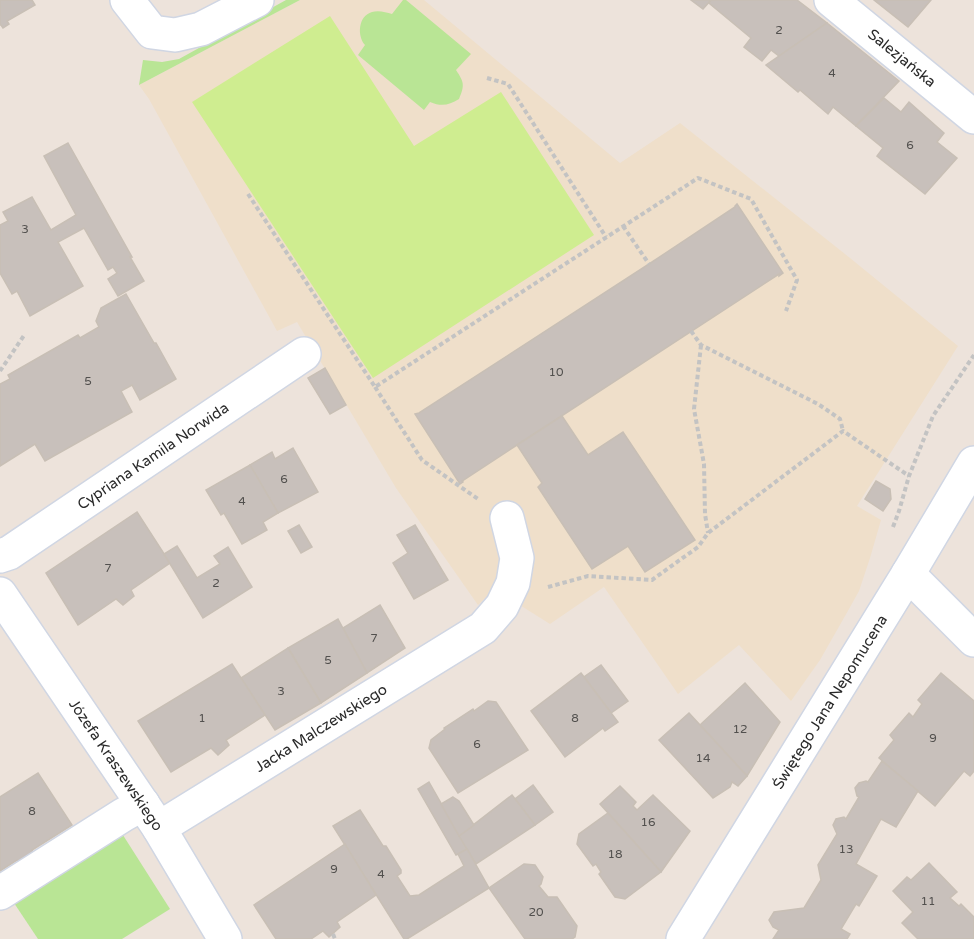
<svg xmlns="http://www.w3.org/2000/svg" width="974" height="939" font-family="'Varela Round',sans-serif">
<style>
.education{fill:#efdfca}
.green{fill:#b9e595}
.pitch{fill:#cfed90}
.building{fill:#c8c0bb;stroke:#c8bfb5;stroke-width:1.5}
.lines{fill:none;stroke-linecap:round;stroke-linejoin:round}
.minor-casing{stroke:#d0d6e3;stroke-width:36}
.path{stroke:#c3c3c3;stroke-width:4;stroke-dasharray:4.5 3;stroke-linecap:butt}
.minor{stroke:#fff;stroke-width:33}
.labels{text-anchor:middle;stroke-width:4.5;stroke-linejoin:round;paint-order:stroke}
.number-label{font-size:12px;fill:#52504e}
.street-label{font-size:15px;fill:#2a2a2a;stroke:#fff}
</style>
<rect width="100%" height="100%" fill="#ede3db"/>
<path class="education" d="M300 0H424L620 163 680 123 850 258 958 346 857 506 881 520 870 558 859 591 849 609 820 660 791 701 739 645 678 694 604 587 550 624 515 602 493 591 478 605 396 488 297 322 277 331 149 99 139 85Z"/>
<g class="green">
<path d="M286 0H300L139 85 143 60 162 62 179 59Z"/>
<path d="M403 0H406L471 54 456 70C464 82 465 85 459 99 449 105 442 107 430 102L424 110 358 55 365 45C357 36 358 16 372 12 378 10 386 12 392 14Z"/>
<path d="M121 832 170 909 122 939H38L12 900Z"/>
</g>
<path class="pitch" d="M330 16 414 146 501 92 594 235 373 378 192 102Z"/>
<g class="building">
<path d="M0 0H32L35 5 7 21 9 24 3 28 1 25H0Z"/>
<path d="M691 0H711L703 9Z"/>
<path d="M711 0H797L827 23 779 56 771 50 762 61 744 47 751 38 709 3Z"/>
<path d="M874 0H931L908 27Z"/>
<path d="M827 23 899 81 856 126 833 107 828 114 800 90 798 92 766 65Z"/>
<path d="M884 98 901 112 909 102 944 133 937 142 957 158 925 194 877 156 883 148 856 126Z"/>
<path d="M68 143 132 257H130L144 281 118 296 108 279 117 273 113 267 108 270 84 228 58 242 83 286 30 316 17 291 12 294 0 273V225L8 221 3 212 32 197 51 230 76 215 44 156Z"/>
<path d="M737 204 783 273 779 276V274L517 445 462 481 463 482 460 484 415 414 419 413 649 264 735 207V206Z"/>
<path d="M126 294 154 343H156L176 379 140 400 132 385 121 391 132 412 45 461 35 444 0 466V384L10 379 8 375 78 335 80 338 99 327 96 321 101 308Z"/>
<path d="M325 368 346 405 330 414 308 378Z"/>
<path d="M562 416 588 455 623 432 695 540 645 572 628 546 592 569 538 487 542 483 517 445Z"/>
<path d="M293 448 318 492 278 513 250 465 272 452 275 459Z"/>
<path d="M250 465 278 513 263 522 267 530 242 544 224 513 221 515 206 490Z"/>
<path d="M876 481 890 489 891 499 883 511 865 499Z"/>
<path d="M137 512 170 563 131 590 134 596 123 605 116 599 78 625 46 573Z"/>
<path d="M299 525 312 547 301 553 288 531Z"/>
<path d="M415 525 448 580 414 599 393 563 408 553 397 535Z"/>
<path d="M177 546 197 578 220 564 214 556 228 547 252 587 203 618 164 554Z"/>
<path d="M380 605 405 648 367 673 343 628Z"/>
<path d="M338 619 367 673 321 703 288 648Z"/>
<path d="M288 648 321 703 275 730 241 678Z"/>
<path d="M232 664 265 715 226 740 229 745 218 755 211 748 171 772 138 721Z"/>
<path d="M601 665 628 701 611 713 584 677Z"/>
<path d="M581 673 618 722 605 731 603 728 565 757 531 711Z"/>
<path d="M941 673 974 701V771L970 776 964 771 935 806 879 758 894 740 890 735 909 713 913 717 922 704 918 700Z"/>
<path d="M745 683 780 722 747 776 700 725Z"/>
<path d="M488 701 496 702 528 750 458 793 429 748 431 740 445 729 444 728 473 709 474 711Z"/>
<path d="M689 713 747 776 738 786 732 782 730 787 713 798 659 740Z"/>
<path d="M882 761 918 791 896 827 881 819 856 864 877 876 859 906 856 904 841 929 850 934 847 939H773L779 930 773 927 769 920 774 912 804 908 821 880 818 865 837 834 833 825 836 819 844 817 846 819 859 797 857 796 855 788 859 783 866 781 868 782Z"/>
<path d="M38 773 72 825 32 850 35 859 20 865 17 860 0 871V797Z"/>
<path d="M429 782 467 849 458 854 456 855 418 789Z"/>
<path d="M533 785 553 812 535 825 515 799Z"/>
<path d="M620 786 636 802 633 806 637 810 653 795 690 831 661 872 600 804Z"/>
<path d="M512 795 535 825 476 864 459 836Z"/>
<path d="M453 797 459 801 474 825 459 836 441 804Z"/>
<path d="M360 810 383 846H386L401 870V873L397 876 410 896 419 895 464 866 458 854 467 849 489 888 407 939H404L333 826Z"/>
<path d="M608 813 661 872 625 899 615 897 599 874 601 872 596 864 593 866 577 844 579 834Z"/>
<path d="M345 844 376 895 337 922 340 927 329 937 323 931 311 939H276L254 905Z"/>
<path d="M929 863 957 892 950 898 959 906 961 904 974 917V939H918L902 923 913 912 893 891 907 877 911 880Z"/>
<path d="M524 864 535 865 543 877 541 884 539 886 548 897H557L577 926 575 937 572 939H525L489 888Z"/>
</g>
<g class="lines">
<defs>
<g id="minor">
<path d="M127 0 152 32 175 35 201 29 257 0"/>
<path d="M831 0 974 117"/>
<path d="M0 556 9 553 304 354"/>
<path d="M908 574 974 640"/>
<path d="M0 594 159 828 225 939"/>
<path d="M159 828 483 628 502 606 513 583 517 558 507 518"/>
<path d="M0 893 123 815 143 804"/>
<path d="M683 939 908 574 974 463"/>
</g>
</defs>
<use href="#minor" class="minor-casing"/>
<g class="path">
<path d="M487 78 508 84 606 237"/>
<path d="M248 194 375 387 698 178 751 199 797 280 786 311"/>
<path d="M623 226 649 264"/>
<path d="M691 331 701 345 818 404 840 419 843 431"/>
<path d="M701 345 694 409 704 464 705 514 708 533"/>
<path d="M0 371 25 334"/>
<path d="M375 387 422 460 478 499"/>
<path d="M893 527 899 511 909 476 933 416 974 355"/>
<path d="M548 587 588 576 652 580 698 547 708 533 843 431 909 476"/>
<path d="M333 934 335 939"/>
</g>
<use href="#minor" class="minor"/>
</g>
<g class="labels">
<g class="number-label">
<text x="779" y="34">2</text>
<text x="832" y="77">4</text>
<text x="910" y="149">6</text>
<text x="25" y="233">3</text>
<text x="556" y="376">10</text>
<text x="88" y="385">5</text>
<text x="284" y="483">6</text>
<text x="242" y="505">4</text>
<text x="108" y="572">7</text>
<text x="216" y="587">2</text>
<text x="374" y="642">7</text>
<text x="328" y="664">5</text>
<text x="281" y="695">3</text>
<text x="202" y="722">1</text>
<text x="575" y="722">8</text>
<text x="740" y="733">12</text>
<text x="933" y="742">9</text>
<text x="477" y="748">6</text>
<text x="703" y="762">14</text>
<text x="32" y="815">8</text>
<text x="648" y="826">16</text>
<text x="846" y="853">13</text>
<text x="615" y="858">18</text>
<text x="334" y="873">9</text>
<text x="381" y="878">4</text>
<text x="928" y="905">11</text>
<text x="536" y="916">20</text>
</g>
<g class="street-label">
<text transform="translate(902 58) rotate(39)" y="5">Salezjańska</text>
<text transform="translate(153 456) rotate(-34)" y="5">Cypriana Kamila Norwida</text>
<text transform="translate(830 702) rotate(-58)" y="5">Świętego Jana Nepomucena</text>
<text transform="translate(321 728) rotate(-32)" y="5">Jacka Malczewskiego</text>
<text transform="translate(116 765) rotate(56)" y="5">Józefa Kraszewskiego</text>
</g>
</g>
</svg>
